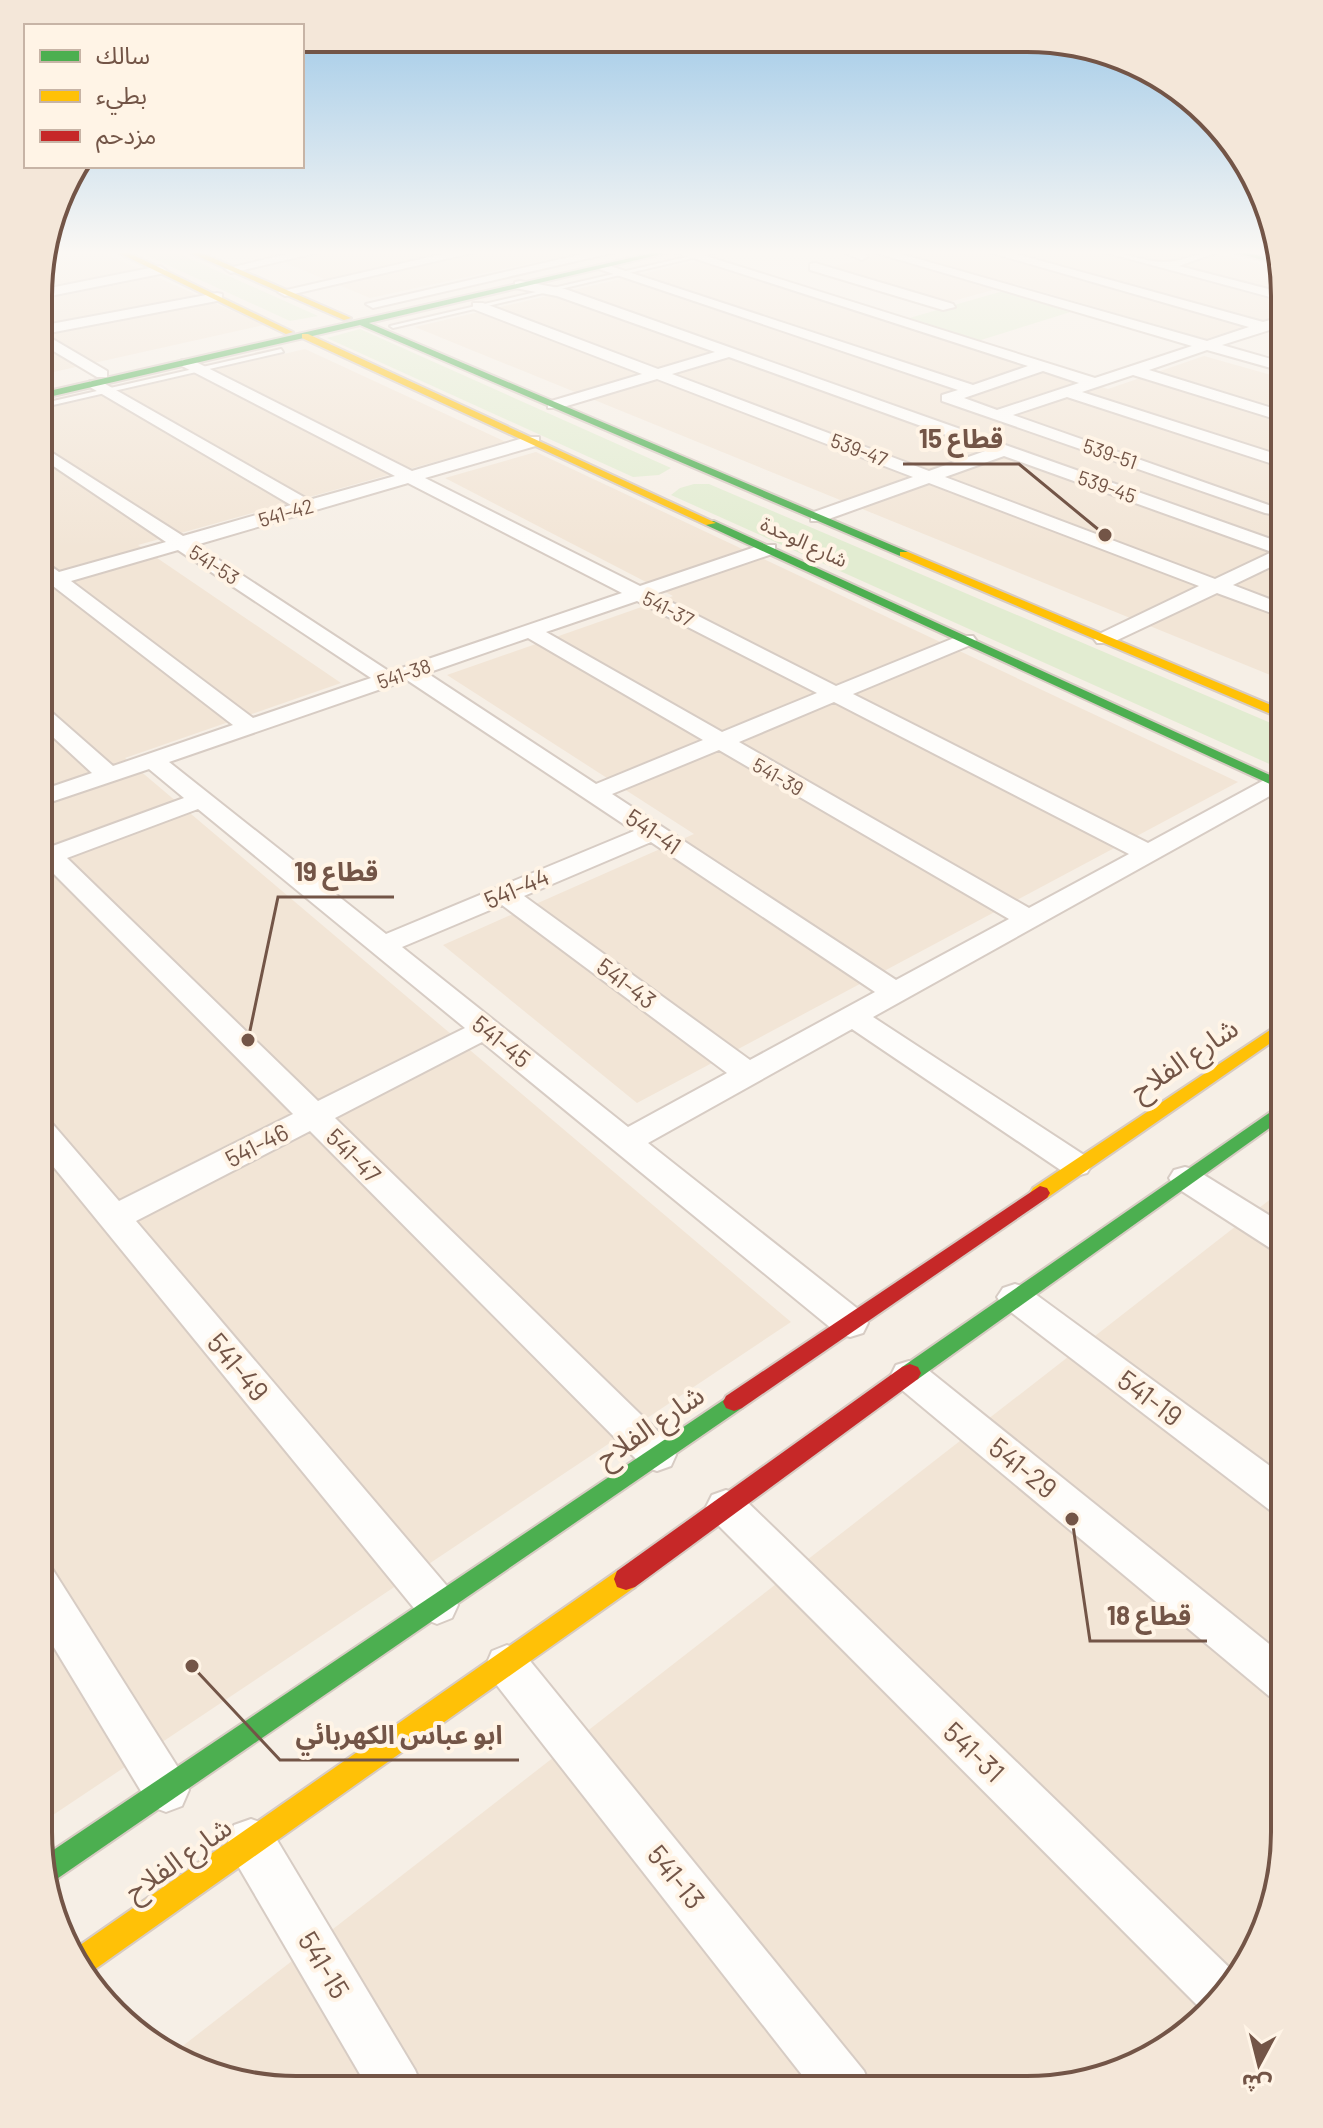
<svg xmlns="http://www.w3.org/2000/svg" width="1323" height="2128" font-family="Barlow,'Noto Sans Arabic',sans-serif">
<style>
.residential{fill:#f2e5d6}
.green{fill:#e2ecd1}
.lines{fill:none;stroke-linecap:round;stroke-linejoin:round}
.lane-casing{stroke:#d7ccc4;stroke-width:4}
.street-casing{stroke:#d7ccc4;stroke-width:4}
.fast-casing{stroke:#d7cbc3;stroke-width:4}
.slow-casing{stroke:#d7cbc3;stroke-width:4}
.jam-casing{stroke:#d7cbc3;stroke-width:4}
.lane{fill:#fefdfb;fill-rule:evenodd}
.street{fill:#fefdfb;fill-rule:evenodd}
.fast{fill:#4caf50;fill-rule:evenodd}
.slow{fill:#ffc107;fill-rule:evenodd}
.jam{fill:#c62828;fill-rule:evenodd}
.labels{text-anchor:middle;stroke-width:8;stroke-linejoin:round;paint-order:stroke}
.far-street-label{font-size:20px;fill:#735547;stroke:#fff4e6}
.street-label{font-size:24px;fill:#735547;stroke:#fff4e6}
.near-street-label{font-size:28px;fill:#735547;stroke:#fff4e6}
.rim{fill:none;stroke:#735547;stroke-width:4}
.leader{fill:none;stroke:#735547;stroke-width:3}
.callout-dot{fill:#735547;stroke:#fff4e6;stroke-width:3}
.callout-label{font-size:26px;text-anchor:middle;font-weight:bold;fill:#735547;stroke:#fff4e6;stroke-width:8;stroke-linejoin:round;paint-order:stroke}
</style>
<rect width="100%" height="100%" fill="#f6efe6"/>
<g class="residential">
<path d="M44 251H99L264 325 40 375V263Z"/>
<path d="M257 251H586L370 298Z"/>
<path d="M896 251H1206L1280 269 1285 314 1206 339 1015 284 949 302 831 267Z"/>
<path d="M698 261 1108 389 1204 356 1285 379V681L415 327Z"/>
<path d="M305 349 506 442 138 545 341 683 125 758 791 1322 38 1825 40 410Z"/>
<path d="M536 452 1238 782 637 1103 443 945 694 834 447 675 673 596 445 478Z"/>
<path d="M1285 1188 1284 1850 1266 1930 1232 1989 1125 2071 1028 2090 263 2088 175 2052Z"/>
</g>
<g class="green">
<path d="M137 251H173L318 316 290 321Z"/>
<path d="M1010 289 1080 309 968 344 899 321Z"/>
<path d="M360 329 671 468 659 475 633 477 327 338Z"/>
<path d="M694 484H709L1285 729V771L671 495 680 488Z"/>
</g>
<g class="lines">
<defs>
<g id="lane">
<path d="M712 251H723L393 328 390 326Z"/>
<path d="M281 349 283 352 40 408V404Z"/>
</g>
<g id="street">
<path d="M299 251H324L231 273 225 269Z"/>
<path d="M456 251H480L285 296 278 292Z"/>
<path d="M596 251H620L373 308 366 304Z"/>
<path d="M671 251H690L1095 378 1192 346 873 252 890 251 1207 341 1249 327 985 251H1005L1263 322 1285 316V325L1222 345 1285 363V372L1207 350 1149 370 1285 412V422L1133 375 1082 392 1285 457V468L1067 397 1013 415 1280 509 1271 514 1265 513 942 401V395L958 390 593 267 604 264 973 385 1028 366ZM1043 371 1079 383 997 410 964 398Z"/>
<path d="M841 251H860L868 256 862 260Z"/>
<path d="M1100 251C1122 251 1143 262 1164 262 1183 262 1201 251 1221 251L1179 266 1284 293 1285 301Z"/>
<path d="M815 263 953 304 955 307 943 310 810 270V264Z"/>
<path d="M160 266 166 270 165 273 40 298V290Z"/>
<path d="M520 281 565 289 1285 544V560L1233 585 1285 605V618L1217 593 1111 643H1097L1094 639 1097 635 1199 586 929 483 823 521H811V513L913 477 657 379 560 408H548V402L642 374 473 309V303H483L658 369 715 352 557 296 515 288V282ZM729 357 988 450 929 471 672 374ZM1004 456 1272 552 1215 579 945 477Z"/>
<path d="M217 293 222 294V300L44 334 107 371V377H97L40 343V326Z"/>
<path d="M182 360H192L412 471 527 437H539V445L425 478 640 586 761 545H775V553L655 594 836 686 959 636H973L976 640 973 644 853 694 1148 843 1268 778H1285L1284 788 873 1017 1087 1157 1092 1165 1087 1173 1076 1176 1065 1173 852 1029 648 1143 863 1313 868 1323 863 1333 850 1337 837 1333 482 1042 335 1118 671 1444 676 1455 671 1466 657 1471 643 1466 310 1131 136 1221 452 1592 458 1605 452 1618 437 1624 422 1618 39 1149V1117L50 1121 119 1201 293 1114 46 866 39 868V851L184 798 149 769 39 806V791L92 773 40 725V707L48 709 113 766 233 725 53 586 40 590V566L52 567 59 572 166 542 40 457V445L183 536 291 505 90 387V381H100L309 500 395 476 182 366ZM408 483 622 593 390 672 196 545ZM178 550 371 678 253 718 71 581ZM637 601 817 693 722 732 546 632ZM528 638 703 740 596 784 427 673ZM407 680 634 831 386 934 169 762ZM834 702 1129 854 1029 908 739 742ZM719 750 1009 919 896 980 612 794ZM198 809 465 1028 318 1101 67 858ZM651 842 875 992 750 1060 524 896ZM502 905 727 1073 628 1127 402 947Z"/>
<path d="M1185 1167 1196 1170 1285 1225V1253L1273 1250 1174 1186 1169 1178 1174 1170Z"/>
<path d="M1015 1284 1027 1288 1285 1477V1515L1271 1511 1003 1306 997 1297 1003 1288Z"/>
<path d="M909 1361 922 1365 1284 1656V1702L1269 1696 896 1385 891 1375 896 1365Z"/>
<path d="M726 1490 740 1495 1239 1977 1232 1989 1203 2011 712 1519 706 1507 712 1495Z"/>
<path d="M38 1565 53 1570 182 1774 189 1790 182 1806 166 1812 150 1806 38 1621Z"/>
<path d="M507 1645 522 1651 864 2071 872 2090 813 2089 492 1679 486 1665 492 1651Z"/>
<path d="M251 1819 268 1825 415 2070 423 2088H368L234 1859 228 1842 234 1825Z"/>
</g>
<g id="fast">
<path d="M661 251H675L369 323 908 552V556H900L360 325 40 399V393Z"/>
<path d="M1228 251H1242L1278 260 1279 264Z"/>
<path d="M706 521H714L1285 782V791L706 525Z"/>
<path d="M1285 1102V1117L918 1379 910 1382 902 1379 899 1373 902 1367Z"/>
<path d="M734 1393 742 1396 745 1402 742 1408 48 1885 43 1857Z"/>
</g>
<g id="slow">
<path d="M115 251H125L293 332 286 334Z"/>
<path d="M186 251H197L351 318 344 320Z"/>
<path d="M302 334H308L716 523 706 525 302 338Z"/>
<path d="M900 552H908L1285 711V720L900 556Z"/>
<path d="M1285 1020V1033L1047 1198H1033L1030 1193 1033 1188Z"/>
<path d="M626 1568 635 1571 638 1579 635 1587 91 1972 73 1950 617 1571Z"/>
</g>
<g id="jam">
<path d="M1040 1186 1047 1188 1050 1193 1047 1198 742 1408 734 1411 726 1408 723 1402 726 1396Z"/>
<path d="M910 1364 918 1367 921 1373 918 1379 635 1587 626 1590 617 1587 614 1579 617 1571 902 1367Z"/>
</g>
</defs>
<use href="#lane" class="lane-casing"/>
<use href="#street" class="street-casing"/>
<use href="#fast" class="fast-casing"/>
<use href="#slow" class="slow-casing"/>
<use href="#jam" class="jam-casing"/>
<use href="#lane" class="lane"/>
<use href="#street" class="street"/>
<use href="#fast" class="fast"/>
<use href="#slow" class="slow"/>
<use href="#jam" class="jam"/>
</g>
<linearGradient id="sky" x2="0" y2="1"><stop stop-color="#9bc7e7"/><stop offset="0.46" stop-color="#fbf8f4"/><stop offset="1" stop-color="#fbf8f4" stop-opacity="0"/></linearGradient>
<rect width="1323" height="549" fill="url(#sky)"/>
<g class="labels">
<g class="far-street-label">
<text transform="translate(859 450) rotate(21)" y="7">539-47</text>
<text transform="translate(1110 454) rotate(19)" y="7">539-51</text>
<text transform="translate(1107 487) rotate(20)" y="7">539-45</text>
<text transform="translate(286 513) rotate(-16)" y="7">541-42</text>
<text transform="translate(804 542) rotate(25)" y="7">شارع الوحدة</text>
<text transform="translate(214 565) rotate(33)" y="7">541-53</text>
<text transform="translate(668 609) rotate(27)" y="7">541-37</text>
<text transform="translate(404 674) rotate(-19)" y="7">541-38</text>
<text transform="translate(778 777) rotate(30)" y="7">541-39</text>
</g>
<g class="street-label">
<text transform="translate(653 832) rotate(34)" y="8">541-41</text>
<text transform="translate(517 889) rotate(-23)" y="8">541-44</text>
<text transform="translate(626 984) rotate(37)" y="8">541-43</text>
<text transform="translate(501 1042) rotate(39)" y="8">541-45</text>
<text transform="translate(257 1146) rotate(-27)" y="8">541-46</text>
<text transform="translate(353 1156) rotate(45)" y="8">541-47</text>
</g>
<g class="near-street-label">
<text transform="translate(1184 1059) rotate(-34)" y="10">شارع الفلاح</text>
<text transform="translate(238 1367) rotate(50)" y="10">541-49</text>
<text transform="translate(1150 1398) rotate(37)" y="10">541-19</text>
<text transform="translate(650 1426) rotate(-34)" y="10">شارع الفلاح</text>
<text transform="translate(1023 1468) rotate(39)" y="10">541-29</text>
<text transform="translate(974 1752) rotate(44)" y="10">541-31</text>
<text transform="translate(178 1859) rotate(-35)" y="10">شارع الفلاح</text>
<text transform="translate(676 1877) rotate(51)" y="10">541-13</text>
<text transform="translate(324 1965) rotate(59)" y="10">541-15</text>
</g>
</g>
<path d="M0 0H1323V2128H0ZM296 52H1027A244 244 0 0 1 1271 296V1832A244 244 0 0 1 1027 2076H296A244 244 0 0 1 52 1832V296A244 244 0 0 1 296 52Z" fill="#f4e7d9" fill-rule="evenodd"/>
<path class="rim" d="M296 52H1027A244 244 0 0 1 1271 296V1832A244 244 0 0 1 1027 2076H296A244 244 0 0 1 52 1832V296A244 244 0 0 1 296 52Z"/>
<path class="leader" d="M1105 535L1019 464H903M248 1040L278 897H394M1072 1519L1090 1641H1207M192 1666L280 1760H519"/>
<g class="callout-dot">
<circle cx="1105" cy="535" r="8"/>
<circle cx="248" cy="1040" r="8"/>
<circle cx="1072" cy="1519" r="8"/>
<circle cx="192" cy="1666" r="8"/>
</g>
<g class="callout-label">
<text x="961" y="448">قطاع 15</text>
<text x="336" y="881">قطاع 19</text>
<text x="1149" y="1625">قطاع 18</text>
<text x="399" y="1744">ابو عباس الكهربائي</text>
</g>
<rect x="24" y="24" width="280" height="144" fill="#fff4e6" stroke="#c7b4a6" stroke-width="2"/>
<rect x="40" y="50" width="40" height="12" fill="#4caf50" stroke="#c7b4a6" stroke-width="2"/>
<text x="96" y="64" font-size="24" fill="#735547">سالك</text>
<rect x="40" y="90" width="40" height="12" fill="#ffc107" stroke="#c7b4a6" stroke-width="2"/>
<text x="96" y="104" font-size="24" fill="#735547">بطيء</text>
<rect x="40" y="130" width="40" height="12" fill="#c62828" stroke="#c7b4a6" stroke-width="2"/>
<text x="96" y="144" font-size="24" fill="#735547">مزدحم</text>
<g transform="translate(1259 2064) rotate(187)" stroke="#fff4e6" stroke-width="6" paint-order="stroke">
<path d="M0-6L14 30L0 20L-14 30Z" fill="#735547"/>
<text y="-12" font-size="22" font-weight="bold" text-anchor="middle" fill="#735547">ش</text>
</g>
</svg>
